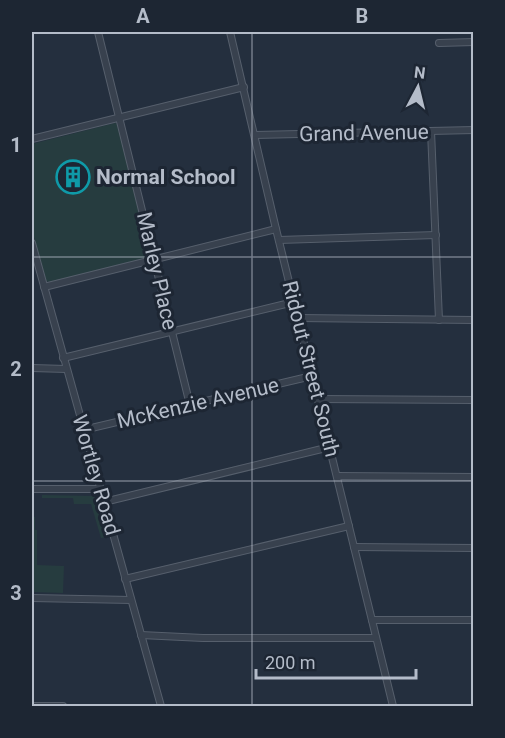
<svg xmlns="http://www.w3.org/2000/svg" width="505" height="738" font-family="Roboto,sans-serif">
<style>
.green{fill:#263c3f}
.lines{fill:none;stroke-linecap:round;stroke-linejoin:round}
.minor-casing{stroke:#565f6c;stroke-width:8}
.minor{stroke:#38414e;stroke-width:6}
.grid{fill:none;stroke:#b4bcc9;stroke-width:1.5;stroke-opacity:0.55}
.labels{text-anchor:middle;stroke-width:6;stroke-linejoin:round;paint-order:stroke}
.street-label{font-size:21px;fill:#b4bcc9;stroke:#1d2633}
.poi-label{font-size:21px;font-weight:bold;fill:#b4bcc9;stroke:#1d2633;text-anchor:start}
.neatline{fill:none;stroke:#b4bcc9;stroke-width:2}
.grid-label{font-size:20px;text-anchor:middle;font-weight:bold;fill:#b4bcc9}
</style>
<rect width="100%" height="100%" fill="#242f3e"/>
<g class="green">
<path d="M115 123 118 124 151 255 149 257 50 282 46 281 32 230V144Z"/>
<path d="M42 495 95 496 107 537 101 538 91 504H74L73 498H42Z"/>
<path d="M32 517H35V530H37V565L64 566 63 593 32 592Z"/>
</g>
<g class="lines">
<defs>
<g id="minor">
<path d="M98 32 190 405"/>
<path d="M230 32 276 229 393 706"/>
<path d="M439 43 474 42"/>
<path d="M431 131 439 320"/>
<path d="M255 135 474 130"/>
<path d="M32 139 244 87"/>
<path d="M279 240 436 235"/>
<path d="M32 243 161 706"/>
<path d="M44 287 276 229"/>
<path d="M298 318 474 320"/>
<path d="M63 358 294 302"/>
<path d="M32 368 66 369"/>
<path d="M318 399 474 400"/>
<path d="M83 430 312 376"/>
<path d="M337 476 474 477"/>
<path d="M32 489H100"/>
<path d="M104 502 330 447"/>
<path d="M354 547 474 548"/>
<path d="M125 579 349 526"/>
<path d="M32 598 131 600"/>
<path d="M372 620H474"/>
<path d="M141 635 203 638H376"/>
<path d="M32 706H63"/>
</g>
</defs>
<use href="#minor" class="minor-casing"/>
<use href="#minor" class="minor"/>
</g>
<path class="grid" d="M252 32V706M32 257H474M32 481H474"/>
<defs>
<symbol id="building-ring" viewBox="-11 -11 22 22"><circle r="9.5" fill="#1d2633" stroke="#0f9aa8" stroke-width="1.5"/><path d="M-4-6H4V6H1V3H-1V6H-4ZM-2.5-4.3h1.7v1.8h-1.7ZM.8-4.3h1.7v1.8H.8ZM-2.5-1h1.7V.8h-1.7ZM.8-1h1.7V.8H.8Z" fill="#0f9aa8"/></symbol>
</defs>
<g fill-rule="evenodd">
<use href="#building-ring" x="54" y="158" width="38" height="38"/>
</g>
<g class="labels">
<g class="street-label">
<text transform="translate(364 133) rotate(-1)" y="7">Grand Avenue</text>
<text transform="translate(157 271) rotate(77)" y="7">Marley Place</text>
<text transform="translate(311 369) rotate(76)" y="7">Ridout Street South</text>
<text transform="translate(198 403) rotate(-13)" y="7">McKenzie Avenue</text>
<text transform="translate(96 475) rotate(74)" y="7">Wortley Road</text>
</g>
<g class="poi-label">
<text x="96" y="184">Normal School</text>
</g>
</g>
<rect width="505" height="738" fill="none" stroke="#1d2633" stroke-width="66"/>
<g transform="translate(418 87) rotate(7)" stroke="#1d2633" stroke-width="4.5" paint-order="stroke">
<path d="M0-4.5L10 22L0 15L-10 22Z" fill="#b4bcc9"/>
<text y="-9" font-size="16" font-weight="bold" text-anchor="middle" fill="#b4bcc9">N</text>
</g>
<path d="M256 669v9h160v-9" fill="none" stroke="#b4bcc9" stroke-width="3"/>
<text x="265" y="669" font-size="18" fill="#b4bcc9" stroke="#1d2633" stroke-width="4.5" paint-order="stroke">200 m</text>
<rect x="33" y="33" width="439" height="672" class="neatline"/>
<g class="grid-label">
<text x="143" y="23">A</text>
<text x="362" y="23">B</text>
<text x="16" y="152">1</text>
<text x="16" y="376">2</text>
<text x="16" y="600">3</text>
</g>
</svg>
